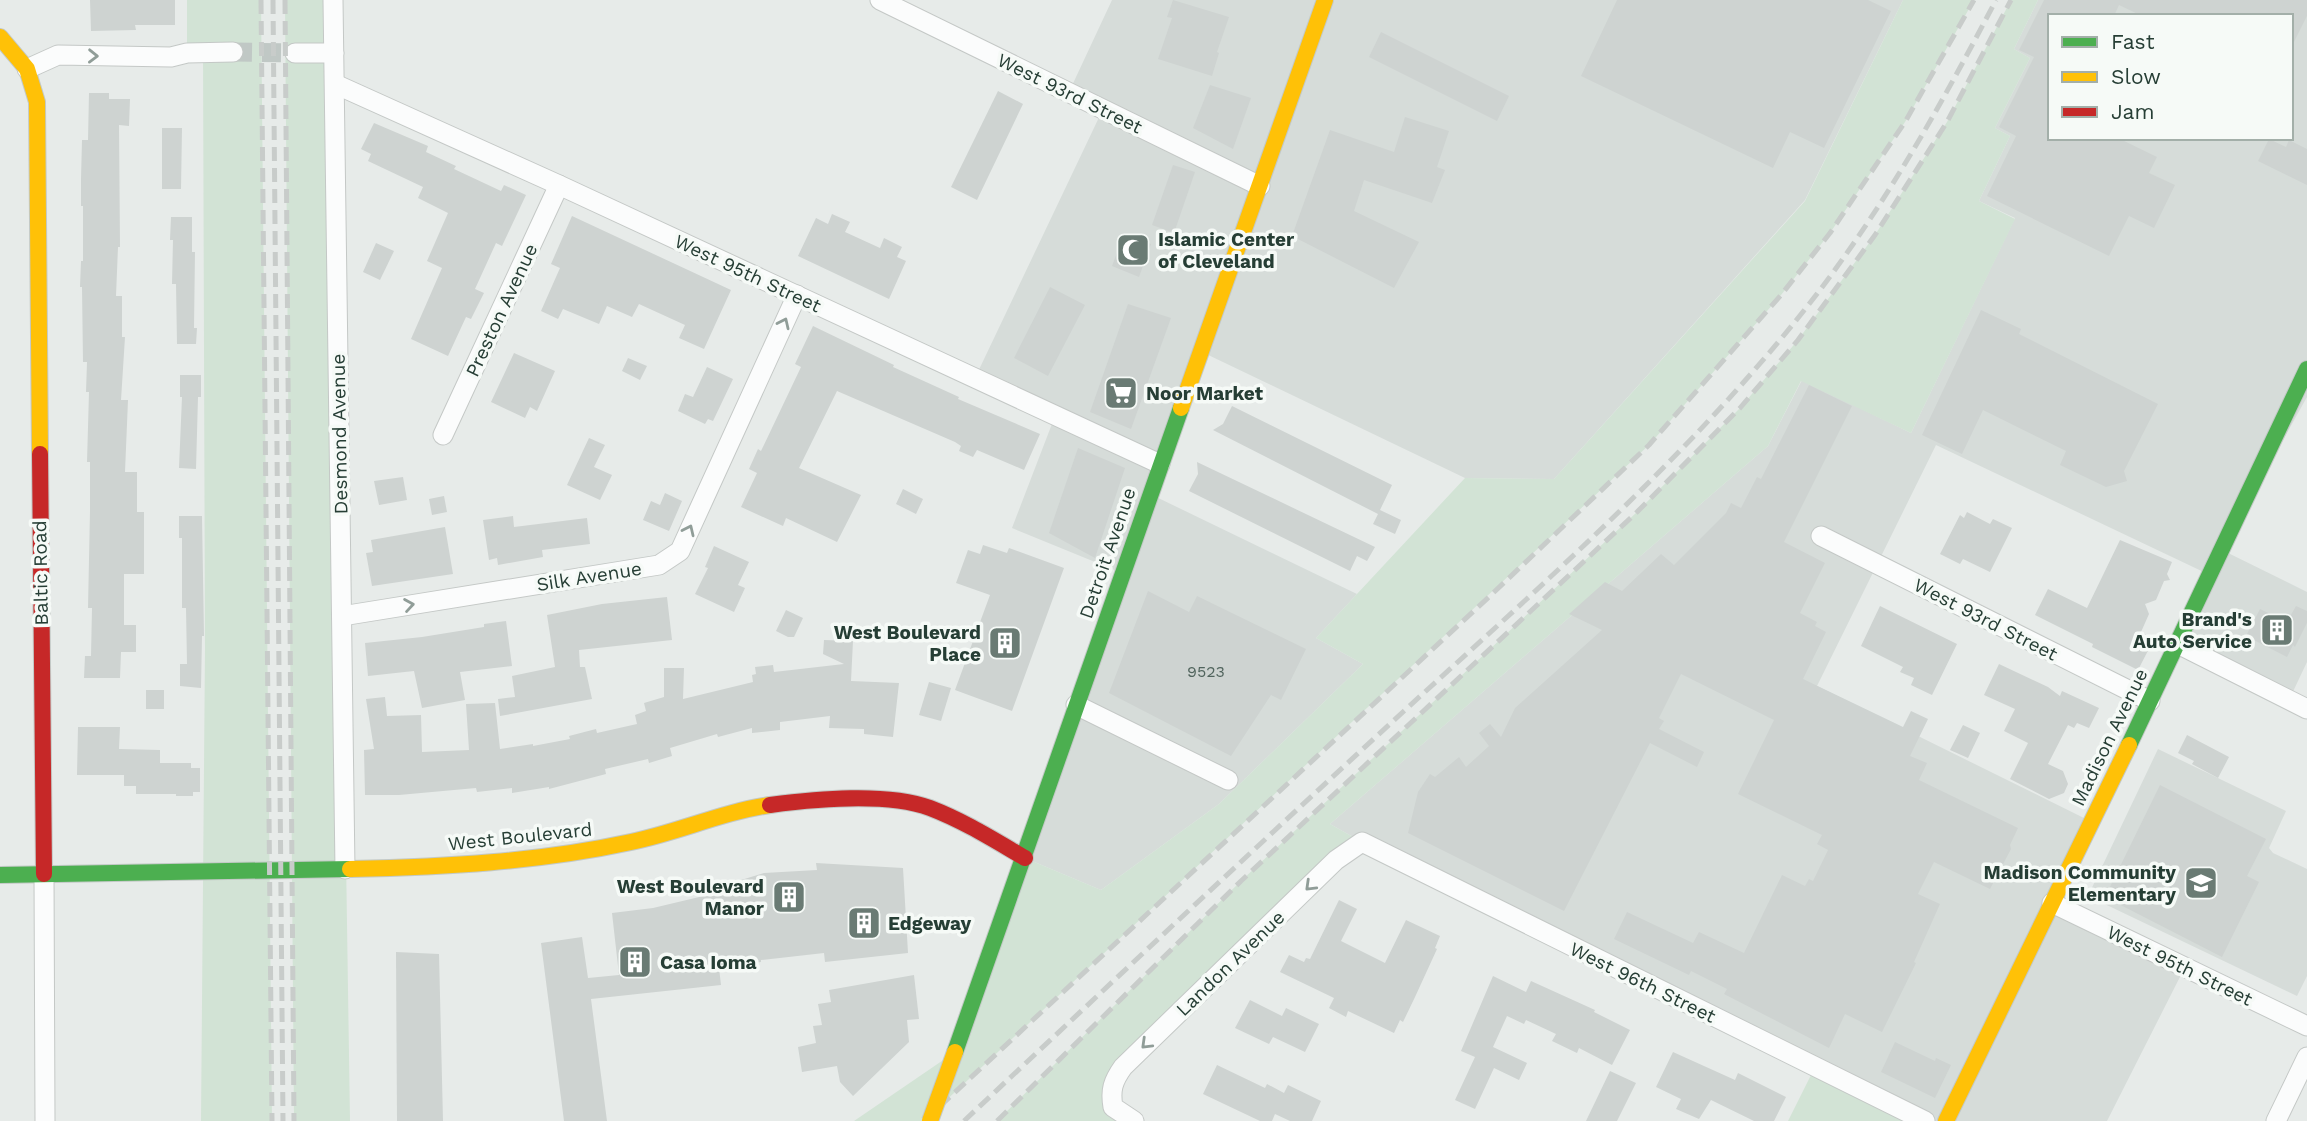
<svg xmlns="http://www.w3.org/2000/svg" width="2307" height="1121" font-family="'Work Sans',sans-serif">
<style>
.built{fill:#d6dcd9;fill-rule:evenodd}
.green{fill:#d2e3d5}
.building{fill:#ced3d1}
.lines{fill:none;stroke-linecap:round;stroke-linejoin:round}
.street-tunnel{stroke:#c0c8c5;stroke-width:19;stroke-dasharray:19 10;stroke-linecap:butt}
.street-casing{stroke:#c4c8c6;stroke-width:21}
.fast-casing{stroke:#c3c9c6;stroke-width:18}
.slow-casing{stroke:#c3c9c6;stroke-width:18}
.jam-casing{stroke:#c3c9c6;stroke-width:18}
.street{stroke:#fbfcfc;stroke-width:19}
.fast{stroke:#4caf50;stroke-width:16}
.slow{stroke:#ffc107;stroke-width:16}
.jam{stroke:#c62828;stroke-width:16}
.rail{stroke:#c8ccca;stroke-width:5;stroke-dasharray:14 7;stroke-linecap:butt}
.slow-bridge-casing{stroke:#c3cac7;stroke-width:18;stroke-linecap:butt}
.slow-bridge{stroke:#ffc107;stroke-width:16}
.oneway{stroke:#909d98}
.labels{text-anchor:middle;stroke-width:7;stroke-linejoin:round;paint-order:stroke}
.number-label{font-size:16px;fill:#51645d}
.street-label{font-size:19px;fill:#263e35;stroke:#f6faf7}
.poi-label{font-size:19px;font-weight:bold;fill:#263e35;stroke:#f6faf7;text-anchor:start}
</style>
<rect width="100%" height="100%" fill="#e7ebe9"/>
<g class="built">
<path d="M1112 0H1903L1805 200 1554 479 1465 478 1202 352 1150 494 1357 594 1316 638 1363 664 1219 804 1101 890 1025 858 1122 573 1012 528 1055 416 975 378 1103 109 1069 92Z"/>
<path d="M2038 0H2307V397L2222 550 2307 592V662L2289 700 2178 644 2210 575 1936 445 1817 686 2092 822 2053 903 2185 967 2107 1121H1925L1362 842 1330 824 1768 446 1802 380 1911 433 2015 218 1979 201 2010 136 1995 128 2030 58 2014 49ZM2050 16H2291V138H2050Z"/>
<path d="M2158 749 2286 811 2269 848 2273 853 2307 869V976L2297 996 2088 896Z"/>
</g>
<g class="green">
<path d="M187 0H261L272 1121H201L205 649 203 49 187 53Z"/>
<path d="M285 0H333L350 1121H294Z"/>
<path d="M1903 0H1974L1905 122 1830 233 1781 295 1649 445 924 1121H854L955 1052 1025 858 1101 890 1219 804 1363 664 1316 638 1465 478 1554 479 1805 201Z"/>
<path d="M2011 0H2038L2014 49 2030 58 1995 128 2010 136 1979 201 2015 219 1911 433 1801 381 1768 446 1330 824 1362 842 1110 1093 1134 1121H997L1241 881 1637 512 1740 408 1798 340 1875 235 1947 122Z"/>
<path d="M1815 1067 1925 1121H1788Z"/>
</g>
<g class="building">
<path d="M90 0H175V25H135L136 30 91 31Z"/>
<path d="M1173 0 1229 17 1217 52 1219 53 1212 76 1158 59 1172 18 1167 17Z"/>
<path d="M1617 0H1868L1891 11 1824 148 1790 132 1773 168 1581 76Z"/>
<path d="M2044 0H2307V16L2291 48V16H2142L2119 5 2114 16H2050V138H2118L2157 157 2149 173 2175 185 2154 228 2129 216 2109 256 1987 196 2016 136 1999 127 2034 57 2019 50Z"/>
<path d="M1381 32 1509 96 1497 121 1369 57Z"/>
<path d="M1210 85 1251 98 1233 149 1193 128Z"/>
<path d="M998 91 1023 104 977 200 951 187Z"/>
<path d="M89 93H109V99H130L129 126 119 125 120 247H118L116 296H122V337H125L121 400H128L125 472H137V512H144V574H124V625H136V652H121L120 678H84L85 656H91L92 608H88L90 511V462H87L89 392H86L87 362H83L82 287H80L81 261H83V206H81V179L82 140H88Z"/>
<path d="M1405 117 1449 131 1437 167 1445 170 1432 203 1364 180 1354 211 1419 242 1394 288 1292 236 1330 130 1394 152Z"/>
<path d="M374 123 428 146 426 152 456 166 454 169 501 191 504 185 526 195 502 246 496 243 475 289 484 293 471 319 466 317 448 356 411 339 442 268 427 261 448 213 418 198 423 187 368 161 371 154 361 149Z"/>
<path d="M162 128H182L181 189H162Z"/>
<path d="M2269 139 2286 147 2289 140 2307 149V185L2258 161Z"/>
<path d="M1173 165 1195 172 1174 233 1152 225Z"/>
<path d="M832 214 850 222 845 232 880 248 884 238 902 247 897 257 906 261 889 299 798 256 816 218 828 224Z"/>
<path d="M572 216 731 290 704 349 679 338 685 325 639 304 632 317 607 306 599 324 563 309 558 319 541 311 560 268 551 264Z"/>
<path d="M171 217H192V252H195L194 328H197L196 344H177L176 284H172L173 240H170Z"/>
<path d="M1124 234 1151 244 1139 277 1112 266Z"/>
<path d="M376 243 394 251 380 280 363 272Z"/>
<path d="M1050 287 1085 305 1048 376 1014 358Z"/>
<path d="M1128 304 1171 318 1131 429 1090 412Z"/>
<path d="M1981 310 2021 329 2019 334 2158 404 2124 471 2127 481 2106 487 2060 465 2066 451 1983 410 1962 454 1922 435Z"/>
<path d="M813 326 894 365 893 367 959 397 958 399 1040 434 1024 470 977 450 973 457 959 451 961 446 955 442 837 391 799 468 861 495 837 542 786 518 783 526 741 507 757 473 749 469 758 449 761 451 801 367 795 364Z"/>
<path d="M514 353 555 371 537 411 530 407 525 418 491 402Z"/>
<path d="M628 358 647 366 640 380 622 371Z"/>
<path d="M707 367 733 379 713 421 708 419 705 424 678 411 685 394 693 397Z"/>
<path d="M180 375H201V397H198L196 469 179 468 182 397H180Z"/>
<path d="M1809 385 1852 406 1784 542 1825 563 1800 613 1817 622 1815 626 1826 632 1803 679 1903 727 1911 711 1928 719 1910 756 1927 763 1919 780 2018 828 2010 845 2011 849 1990 889 1934 862 1918 894 1940 904 1914 962 1916 963 1882 1032 1845 1014 1829 1048 1724 994 1727 989 1691 971 1689 975 1614 939 1627 912 1693 943 1699 932 1744 953 1782 875 1805 886 1809 879 1813 881 1828 850 1817 844 1822 835 1738 794 1774 720 1681 674 1659 718 1664 721 1659 729 1704 752 1697 767 1650 743 1564 911 1408 833 1418 792 1430 774 1435 777 1459 757 1466 767 1489 746 1479 733 1490 724 1501 737 1515 708 1602 630 1569 614 1605 582 1622 591 1661 554 1674 565 1726 513 1731 503 1741 508 1757 477 1761 479Z"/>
<path d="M1232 406 1392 485 1380 510 1401 520 1395 534 1373 524 1378 514 1213 430 1223 424Z"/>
<path d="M589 438 605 445 594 467 612 475 600 500 567 485Z"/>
<path d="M1078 448 1125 468 1095 558 1049 533Z"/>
<path d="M1197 462 1375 547 1367 561 1357 556 1350 571 1189 491 1198 474Z"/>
<path d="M403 477 407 500 379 505 374 481Z"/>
<path d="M903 489 923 499 916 514 896 504Z"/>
<path d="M665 493 682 501 669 531 643 520 651 501 660 505Z"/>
<path d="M444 496 447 512 432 515 429 499Z"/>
<path d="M1967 512 1990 524 1993 519 2012 528 1990 572 1963 559 1960 564 1940 554 1960 515 1964 518Z"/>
<path d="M179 516H202L204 636H202L201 688 180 686V664H187L186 608H182V538H179Z"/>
<path d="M513 516 514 527 587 518 590 544 542 550 543 557 498 565 497 558 489 560 483 520Z"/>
<path d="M445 527 453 574 372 586 366 553 373 552 371 540Z"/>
<path d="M2120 540 2172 562 2167 574 2170 580 2164 581 2156 600 2145 604 2149 614 2141 632 2154 639 2138 670 2092 647 2093 644 2035 615 2048 589 2087 608Z"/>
<path d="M983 545 1007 553 1009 548 1064 568 1012 711 955 690 990 595 956 583 968 550 980 554Z"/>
<path d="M714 546 749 562 738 585 745 588 734 612 695 594 708 568 705 567Z"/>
<path d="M1148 591 1189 612 1197 596 1306 649 1281 700 1271 695 1231 756 1109 693Z"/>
<path d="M667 597 672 640 579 650 580 667H585L592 699 500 716 498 699 515 697 512 676 555 667 547 615 602 604Z"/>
<path d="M1880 606 1957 644 1932 695 1911 685 1914 678 1900 672 1903 667 1861 646Z"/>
<path d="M2296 606 2307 611V623L2295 647 2293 645 2287 657 2246 636 2260 609 2287 622Z"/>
<path d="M786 610 803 618 794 637H788L776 631Z"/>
<path d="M506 621 512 666 460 672 465 700 422 708 414 671 368 676 365 643 422 637 484 627V624Z"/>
<path d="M824 640 853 641 851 681 899 683 893 737 864 734V729L829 728 830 716 780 722V730L752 733V728L718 737 717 734 670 748 672 756 649 763 648 759 605 769 606 774 549 789V787L512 793V788L477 792 476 788 399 795H365L364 750 374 749 366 699 385 697 387 716 421 715 422 752 469 750 466 704 495 703 500 749 533 744V746L570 739 569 736 596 729 597 733 637 724 635 715 646 711 644 703 664 697V668H684L683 699 753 682 752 675 756 674 755 667 773 665 774 672 844 664 823 654Z"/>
<path d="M1999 664 2048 687 2060 696 2062 691 2099 708 2089 728 2077 723 2074 728 2068 725 2048 764 2063 771 2068 784 2064 793 2049 799 2010 779 2028 743 2004 731 2015 709 1984 695Z"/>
<path d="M929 682 951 688 941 721 919 715Z"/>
<rect x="146" y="690" width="18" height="19"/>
<path d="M1963 725 1980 733 1968 758 1950 750Z"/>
<path d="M78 727H120L119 749 160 750V763H191V768H200V792H193V796H176V794H136V786H124V775H77Z"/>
<path d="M2187 735 2229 757 2218 778 2192 764 2194 761 2178 753Z"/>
<path d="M2160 785 2266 839 2247 876 2259 882 2222 957 2105 897Z"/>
<path d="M816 863 903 868 908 953 825 962 824 953 761 960V962L719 968 721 985 591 999 607 1121H564L541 943 582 937 588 978 619 975 612 913 653 908 716 893 715 888 764 873 817 870Z"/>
<path d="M1339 900 1357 909 1341 941 1385 963 1406 920 1440 936 1435 948 1437 949 1415 997 1403 1022 1400 1020 1394 1033 1348 1011 1346 1017 1329 1008 1334 998 1280 972 1289 955 1304 962 1306 958 1310 959Z"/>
<path d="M396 952 439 954 443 1121H397Z"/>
<path d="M914 975 919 1019 907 1020 909 1042 853 1096 840 1082 837 1066 802 1072 798 1047 816 1043 813 1026 822 1025 818 1004 831 1002 829 990Z"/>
<path d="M1493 976 1526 992 1531 981 1595 1010 1594 1012 1630 1030 1612 1065 1579 1048 1577 1053 1552 1041 1556 1034 1526 1020 1524 1024 1507 1016 1493 1047 1527 1063 1519 1080 1494 1068 1475 1109 1455 1100 1475 1057 1461 1051Z"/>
<path d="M1250 1000 1282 1016 1286 1008 1319 1024 1305 1052 1273 1037 1269 1044 1235 1028Z"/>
<path d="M1895 1042 1935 1061 1936 1058 1951 1065 1935 1098 1881 1072Z"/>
<path d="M1673 1052 1735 1080 1738 1073 1786 1097 1774 1121H1754L1711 1100 1699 1119 1676 1109 1681 1099 1656 1087Z"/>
<path d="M1217 1065 1265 1088 1267 1084 1284 1093 1288 1085 1321 1101 1312 1121H1290L1275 1114 1272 1121H1260L1203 1094Z"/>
<path d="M1610 1071 1636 1083 1617 1121H1586Z"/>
</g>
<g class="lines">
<path class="street-tunnel" d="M233 52 295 53"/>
<defs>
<g id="street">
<path d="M333 0 345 869"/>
<path d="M880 0 1260 186"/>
<path d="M295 53H334"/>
<path d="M27 69 58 55 171 57 187 53 233 52"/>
<path d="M335 84 559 185 1160 464"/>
<path d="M443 435 559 185"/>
<path d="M1821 536 2150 701"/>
<path d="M342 616 659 565 680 551 797 295"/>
<path d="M2178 644 2307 709"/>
<path d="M1076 705 1228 780"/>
<path d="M44 874 45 1121"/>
<path d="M2052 903 2307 1026"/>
<path d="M1134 1121 1113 1107C1110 1090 1113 1081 1123 1067L1336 860 1362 842 1925 1121"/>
<path d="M2276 1121 2307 1057"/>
</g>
<g id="fast">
<path d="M2129 745 2307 369"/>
<path d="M0 875 350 869"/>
<path d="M955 1052C1032 838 1104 622 1181 408"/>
</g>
<g id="slow">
<path d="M0 37 27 69 37 102 40 454"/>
<path d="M1181 408 1325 0"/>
<path d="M350 869C444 867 539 862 631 842 679 832 722 812 770 805"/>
<path d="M1946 1121 2129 745"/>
</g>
<g id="jam">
<path d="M40 454 44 874"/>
<path d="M770 805C816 799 886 792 930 808 964 821 994 840 1025 858"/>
</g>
</defs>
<use href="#street" class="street-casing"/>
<use href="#fast" class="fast-casing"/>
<use href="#slow" class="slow-casing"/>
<use href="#jam" class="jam-casing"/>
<use href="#street" class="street"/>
<use href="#fast" class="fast"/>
<use href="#slow" class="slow"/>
<use href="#jam" class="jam"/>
<g class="rail">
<path d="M261 0 272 1121"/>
<path d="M273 0 283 1121"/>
<path d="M285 0 294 1121"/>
<path d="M924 1121 1491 595 1649 445 1781 295 1830 233 1905 122 1974 0"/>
<path d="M964 1121C1110 984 1256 847 1404 711 1544 583 1688 457 1806 308 1881 213 1940 107 1996 0"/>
<path d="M997 1121 1241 881 1637 512 1740 408 1798 340 1875 235 1947 122 2011 0"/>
</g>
<defs>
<path id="slow-bridge" d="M930 1121 955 1052"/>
</defs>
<use href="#slow-bridge" class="slow-bridge-casing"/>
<use href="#slow-bridge" class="slow-bridge"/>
</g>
<defs><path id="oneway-chevron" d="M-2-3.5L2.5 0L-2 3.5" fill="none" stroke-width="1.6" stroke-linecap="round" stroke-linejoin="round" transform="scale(1.75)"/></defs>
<g class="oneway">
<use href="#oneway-chevron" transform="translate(93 56) rotate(1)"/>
<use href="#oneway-chevron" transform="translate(784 323) rotate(-65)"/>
<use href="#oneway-chevron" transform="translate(689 530) rotate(-65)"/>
<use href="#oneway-chevron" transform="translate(409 605) rotate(-9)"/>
<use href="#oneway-chevron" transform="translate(1310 886) rotate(136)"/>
<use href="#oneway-chevron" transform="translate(1146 1044) rotate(136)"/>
</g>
<defs>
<symbol id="mosque-square" viewBox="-11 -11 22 22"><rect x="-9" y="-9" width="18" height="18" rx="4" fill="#6a7b74" stroke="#f6faf7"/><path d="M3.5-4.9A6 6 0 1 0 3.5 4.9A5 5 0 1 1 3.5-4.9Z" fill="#fff"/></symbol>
<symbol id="supermarket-square" viewBox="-11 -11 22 22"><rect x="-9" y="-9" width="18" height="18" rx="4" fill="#6a7b74" stroke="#f6faf7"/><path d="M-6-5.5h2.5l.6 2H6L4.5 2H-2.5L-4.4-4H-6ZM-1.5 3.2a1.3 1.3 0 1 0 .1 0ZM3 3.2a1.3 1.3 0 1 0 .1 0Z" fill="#fff"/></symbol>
<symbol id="building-square" viewBox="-11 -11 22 22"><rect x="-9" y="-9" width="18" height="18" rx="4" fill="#6a7b74" stroke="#f6faf7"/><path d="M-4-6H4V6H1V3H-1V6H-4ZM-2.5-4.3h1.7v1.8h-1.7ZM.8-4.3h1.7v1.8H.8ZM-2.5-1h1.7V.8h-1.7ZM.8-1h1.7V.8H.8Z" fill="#fff"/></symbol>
<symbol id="school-square" viewBox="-11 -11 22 22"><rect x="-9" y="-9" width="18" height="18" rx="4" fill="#6a7b74" stroke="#f6faf7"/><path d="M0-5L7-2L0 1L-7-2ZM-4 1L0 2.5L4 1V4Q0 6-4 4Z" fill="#fff"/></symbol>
</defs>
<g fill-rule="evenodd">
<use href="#mosque-square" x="1114" y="231" width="38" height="38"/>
<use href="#supermarket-square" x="1102" y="374" width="38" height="38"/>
<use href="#building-square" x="2258" y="611" width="38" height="38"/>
<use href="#building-square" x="986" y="624" width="38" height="38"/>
<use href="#school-square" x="2182" y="864" width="38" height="38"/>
<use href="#building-square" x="770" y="878" width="38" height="38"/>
<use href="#building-square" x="845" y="904" width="38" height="38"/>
<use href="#building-square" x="616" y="943" width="38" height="38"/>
</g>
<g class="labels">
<g class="number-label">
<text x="1206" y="677">9523</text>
</g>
<g class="street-label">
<text transform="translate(1070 93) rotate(26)" y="7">West 93rd Street</text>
<text transform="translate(748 273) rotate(25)" y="7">West 95th Street</text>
<text transform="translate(501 310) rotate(-65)" y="7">Preston Avenue</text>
<text transform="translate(339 434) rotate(-91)" y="7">Desmond Avenue</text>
<text transform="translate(1107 553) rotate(-71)" y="7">Detroit Avenue</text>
<text transform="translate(40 573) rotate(-91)" y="7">Baltic Road</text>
<text transform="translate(589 576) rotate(-9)" y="7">Silk Avenue</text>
<text transform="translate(1986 619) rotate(27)" y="7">West 93rd Street</text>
<text transform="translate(2109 737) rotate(-64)" y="7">Madison Avenue</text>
<text transform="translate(520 836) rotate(-6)" y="7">West Boulevard</text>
<text transform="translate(1230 963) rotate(-44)" y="7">Landon Avenue</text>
<text transform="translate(2180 965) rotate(26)" y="7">West 95th Street</text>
<text transform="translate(1643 982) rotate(26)" y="7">West 96th Street</text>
</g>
<g class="poi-label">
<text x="1158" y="246">Islamic Center<tspan x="1158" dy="22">of Cleveland</tspan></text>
<text x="1146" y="400">Noor Market</text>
<text x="2252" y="626" text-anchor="end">Brand's<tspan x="2252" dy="22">Auto Service</tspan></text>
<text x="981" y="639" text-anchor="end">West Boulevard<tspan x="981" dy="22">Place</tspan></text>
<text x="2176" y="879" text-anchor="end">Madison Community<tspan x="2176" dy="22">Elementary</tspan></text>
<text x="764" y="893" text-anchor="end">West Boulevard<tspan x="764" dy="22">Manor</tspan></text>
<text x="888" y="930">Edgeway</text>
<text x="660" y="969">Casa Ioma</text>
</g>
</g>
<rect x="2048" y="14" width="245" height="126" fill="#f6faf7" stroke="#a3afa9" stroke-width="2"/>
<rect x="2062" y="37" width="35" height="10" fill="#4caf50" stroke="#a3afa9" stroke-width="2"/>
<text x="2111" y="49" font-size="21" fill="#263e35">Fast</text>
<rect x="2062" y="72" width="35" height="10" fill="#ffc107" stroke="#a3afa9" stroke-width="2"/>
<text x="2111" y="84" font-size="21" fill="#263e35">Slow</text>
<rect x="2062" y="107" width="35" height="10" fill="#c62828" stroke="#a3afa9" stroke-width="2"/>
<text x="2111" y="119" font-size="21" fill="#263e35">Jam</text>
</svg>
